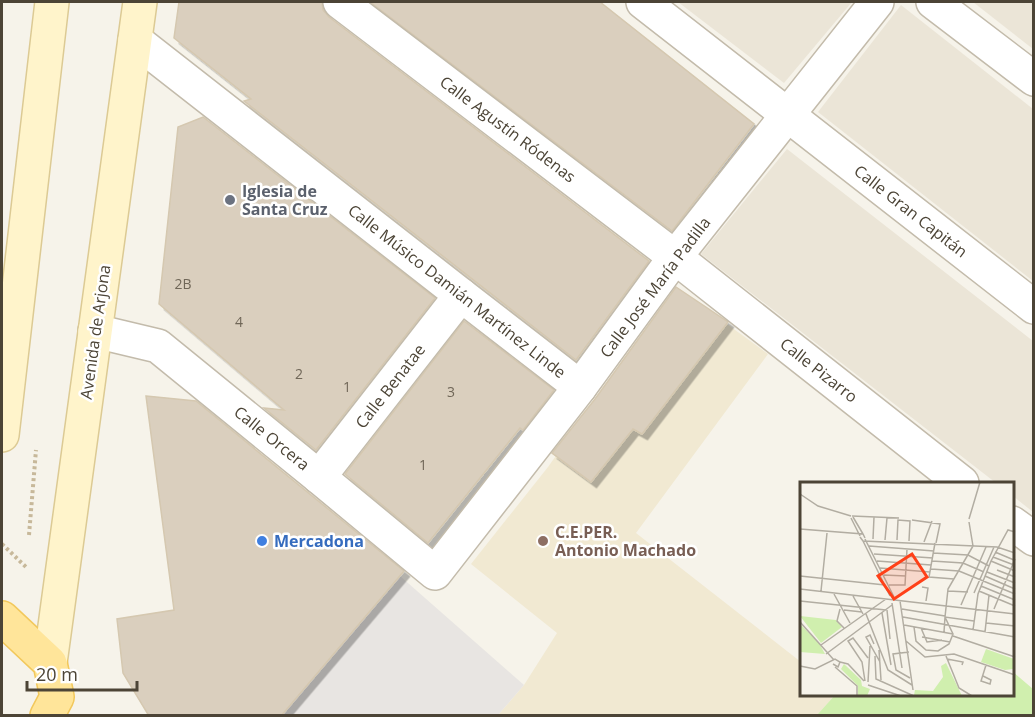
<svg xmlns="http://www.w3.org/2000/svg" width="1035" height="717" font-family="'Open Sans',sans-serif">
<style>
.residential{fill:#ebe5d7}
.education{fill:#f1e9d2}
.green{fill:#d0efae}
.parking{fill:#e8e5e2}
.building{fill:#dacfbe;stroke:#d5c8b0;stroke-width:1.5;filter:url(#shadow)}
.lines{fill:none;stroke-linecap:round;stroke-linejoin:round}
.street-casing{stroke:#c3bbab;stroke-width:36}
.secondary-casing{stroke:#dcca94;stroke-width:36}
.primary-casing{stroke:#f2c85c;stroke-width:36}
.path{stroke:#c7b89a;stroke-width:4;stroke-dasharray:3 3;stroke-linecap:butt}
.street{stroke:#fff;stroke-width:33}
.secondary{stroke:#fff4cb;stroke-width:33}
.primary{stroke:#ffe59a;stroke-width:33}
.worship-dot{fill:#6b7280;stroke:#fff;stroke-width:2}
.shop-dot{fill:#3f7fe0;stroke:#fff;stroke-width:2}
.education-dot{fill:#8d6e63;stroke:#fff;stroke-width:2}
.labels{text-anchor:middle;stroke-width:5;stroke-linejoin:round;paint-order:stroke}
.number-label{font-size:14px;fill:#706758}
.street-label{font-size:16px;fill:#4c4436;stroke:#fff}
.worship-label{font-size:16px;font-weight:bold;fill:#5b616d;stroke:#fff;text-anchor:start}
.education-label{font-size:16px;font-weight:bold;fill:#785e54;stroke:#fff;text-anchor:start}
.shop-label{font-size:16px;font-weight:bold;fill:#366cbe;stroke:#fff;text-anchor:start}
.inset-road{fill:none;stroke:#b2ada2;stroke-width:1.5}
.view{fill:#ff4018;fill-opacity:0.15;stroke:#ff4018;stroke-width:3}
.inset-edge{fill:none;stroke:#4c4436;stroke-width:3}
</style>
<defs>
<filter id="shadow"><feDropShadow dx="5.5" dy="5.5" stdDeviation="0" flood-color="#0004"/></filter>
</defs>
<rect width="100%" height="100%" fill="#f6f3ea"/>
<g class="residential">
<path d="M678 2H852L784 83Z"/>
<path d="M973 2H1033V49Z"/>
<path d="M901 5 1033 109V281L818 112Z"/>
<path d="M787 149 1033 341V512L1013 496 1012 483H996L701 254Z"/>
</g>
<path class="education" d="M676 287 768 354 636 533 801 662V694L835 695 817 715H498L524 685 557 633 471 564 548 467Z"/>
<path class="green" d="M1013 672 1033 689V715H817L835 695 1012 694Z"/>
<path class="parking" d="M400 576 524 685 498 715 281 716Z"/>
<g class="building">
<path d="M179 2H322L323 10 329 17 649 261 576 360 244 101 251 99 174 38Z"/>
<path d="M370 2H600L754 124 672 231Z"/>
<path d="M203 117 435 298 316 450 264 408 284 410 159 304 178 127Z"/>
<path d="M676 287 728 322 642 434 633 429 591 482 552 453 595 399Z"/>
<path d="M464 321 554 390 523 430 520 428 428 543 345 474Z"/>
<path d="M146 396 196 401 404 571 281 716H149L123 673 117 619 174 610Z"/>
</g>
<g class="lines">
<defs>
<g id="street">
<path d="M340 2 675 257 962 483"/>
<path d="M643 2 1034 307"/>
<path d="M933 2 1034 79"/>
<path d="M135 40 461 295 580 387"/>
<path d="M95 331 158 346 319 477 435 573 580 387 675 257 877 2"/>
<path d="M319 477 461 295"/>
<path d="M1012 523 1034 539"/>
</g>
<g id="secondary">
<path d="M2 435 52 2"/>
<path d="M50 663 140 2"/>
</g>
<path id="primary" d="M2 618 50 663 57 697 47 716"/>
</defs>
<use href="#street" class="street-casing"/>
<use href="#secondary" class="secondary-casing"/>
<use href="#primary" class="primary-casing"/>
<g class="path">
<path d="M29 535 36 450"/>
<path d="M2 544 26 567"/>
</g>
<use href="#street" class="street"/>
<use href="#secondary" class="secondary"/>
<use href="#primary" class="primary"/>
</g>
<circle class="worship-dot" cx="230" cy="200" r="6"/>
<circle class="shop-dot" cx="262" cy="541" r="6"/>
<circle class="education-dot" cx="543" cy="541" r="6"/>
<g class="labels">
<g class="number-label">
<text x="183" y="289">2B</text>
<text x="239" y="327">4</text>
<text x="299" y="379">2</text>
<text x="347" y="392">1</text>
<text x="451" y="397">3</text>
<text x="423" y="470">1</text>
</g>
<g class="street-label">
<text transform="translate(508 129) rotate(37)" y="6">Calle Agustín Ródenas</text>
<text transform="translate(911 211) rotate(38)" y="6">Calle Gran Capitán</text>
<text transform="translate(655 287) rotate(-53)" y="6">Calle José María Padilla</text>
<text transform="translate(457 291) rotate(38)" y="6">Calle Músico Damián Martínez Linde</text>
<text transform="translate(95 332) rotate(-82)" y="6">Avenida de Arjona</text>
<text transform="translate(819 370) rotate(38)" y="6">Calle Pizarro</text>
<text transform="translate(390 386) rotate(-52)" y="6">Calle Benatae</text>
<text transform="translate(272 438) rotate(39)" y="6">Calle Orcera</text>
</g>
<g class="worship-label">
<text x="242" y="197">Iglesia de<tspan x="242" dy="18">Santa Cruz</tspan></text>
</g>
<g class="education-label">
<text x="555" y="538">C.E.PER.<tspan x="555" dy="18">Antonio Machado</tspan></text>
</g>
<g class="shop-label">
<text x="274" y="547">Mercadona</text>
</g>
</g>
<g transform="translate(800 482)">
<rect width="214" height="214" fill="#f6f3ea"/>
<path d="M0 134 36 138 42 145 21 161ZM0 142 19 161 25 172 0 170ZM186 167 214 177 213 187 205 188 181 180ZM146 181 162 214 114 213 115 208 133 209 143 195 141 184ZM44 182 61 198 62 204 70 207 67 214H58V204L41 187Z" fill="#d0efae"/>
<path class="inset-road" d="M0 12 18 24 51 34M52 34 99 36M53 35 63 52M51 36 60 54M169 37 180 0M112 38 140 42 136 61M169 40 173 64M0 47 63 52 65 56M60 55 63 59 197 65 215 71M65 57 94 115M73 57 74 35M85 58 87 36M97 58 98 38 110 39 109 59M63 59 90 114M124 60 132 39M135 61 129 95 154 97M69 64 134 69M195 70 214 78M133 71 168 73 189 84M74 72 133 76M193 75 214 83M77 79 131 83M132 79 163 81 184 90M191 79 215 89M80 86 130 90M131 87 159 89 215 112M197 88 215 95M187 90 215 101M84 93 106 94M0 94 85 103M185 94 215 107M89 103H105L107 67M181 104 215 118M122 105 128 106 126 119M0 107 215 132M21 109 27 51M148 109 168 110M179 109 215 124M174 111 194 65M34 112 50 141M53 114 63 132M0 119 86 128M100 119 113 208M92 121 102 186M161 123 186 65M40 127 37 139 44 146M102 127 145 134M194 127 215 77M44 128 62 130M87 128 90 157M82 131 91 183M66 132 88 188 112 203M103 135 215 155M0 140 34 178M186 141 215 144M104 143 153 152M114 145 116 159 126 168 138 169 149 162 153 152 145 135 148 107 173 64M121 146 127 160 142 158M173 148 178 112 191 79 208 48 215 50M144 150 145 135 174 139M185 150 189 113M153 154 215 175M122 155 150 160M106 159 125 175 154 172 215 193M74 162 70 153 66 155 80 180M21 163 86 117M79 168 81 198M109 170 93 172 96 188 110 196M26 172 92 123M75 174 76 197 114 214M146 174 159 206 172 214M147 177 163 180 162 183M40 180 48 182 64 199M0 184 15 187 35 177 40 180 38 185 33 182M35 185 57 204V214M183 194 191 198 190 202 181 199 186 183M65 199 62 180 48 159 53 156 68 176M68 200 70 164M68 203 101 214"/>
<path class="view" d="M112 72 127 95 94 117 78 94Z"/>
<rect width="214" height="214" class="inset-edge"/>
</g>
<rect width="1035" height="717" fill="none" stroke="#4c4436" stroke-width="6"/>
<path d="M27 681v9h110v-9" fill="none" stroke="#4c4436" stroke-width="3"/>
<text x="36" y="681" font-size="18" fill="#4c4436" stroke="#ffffff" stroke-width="4.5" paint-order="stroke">20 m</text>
</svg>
